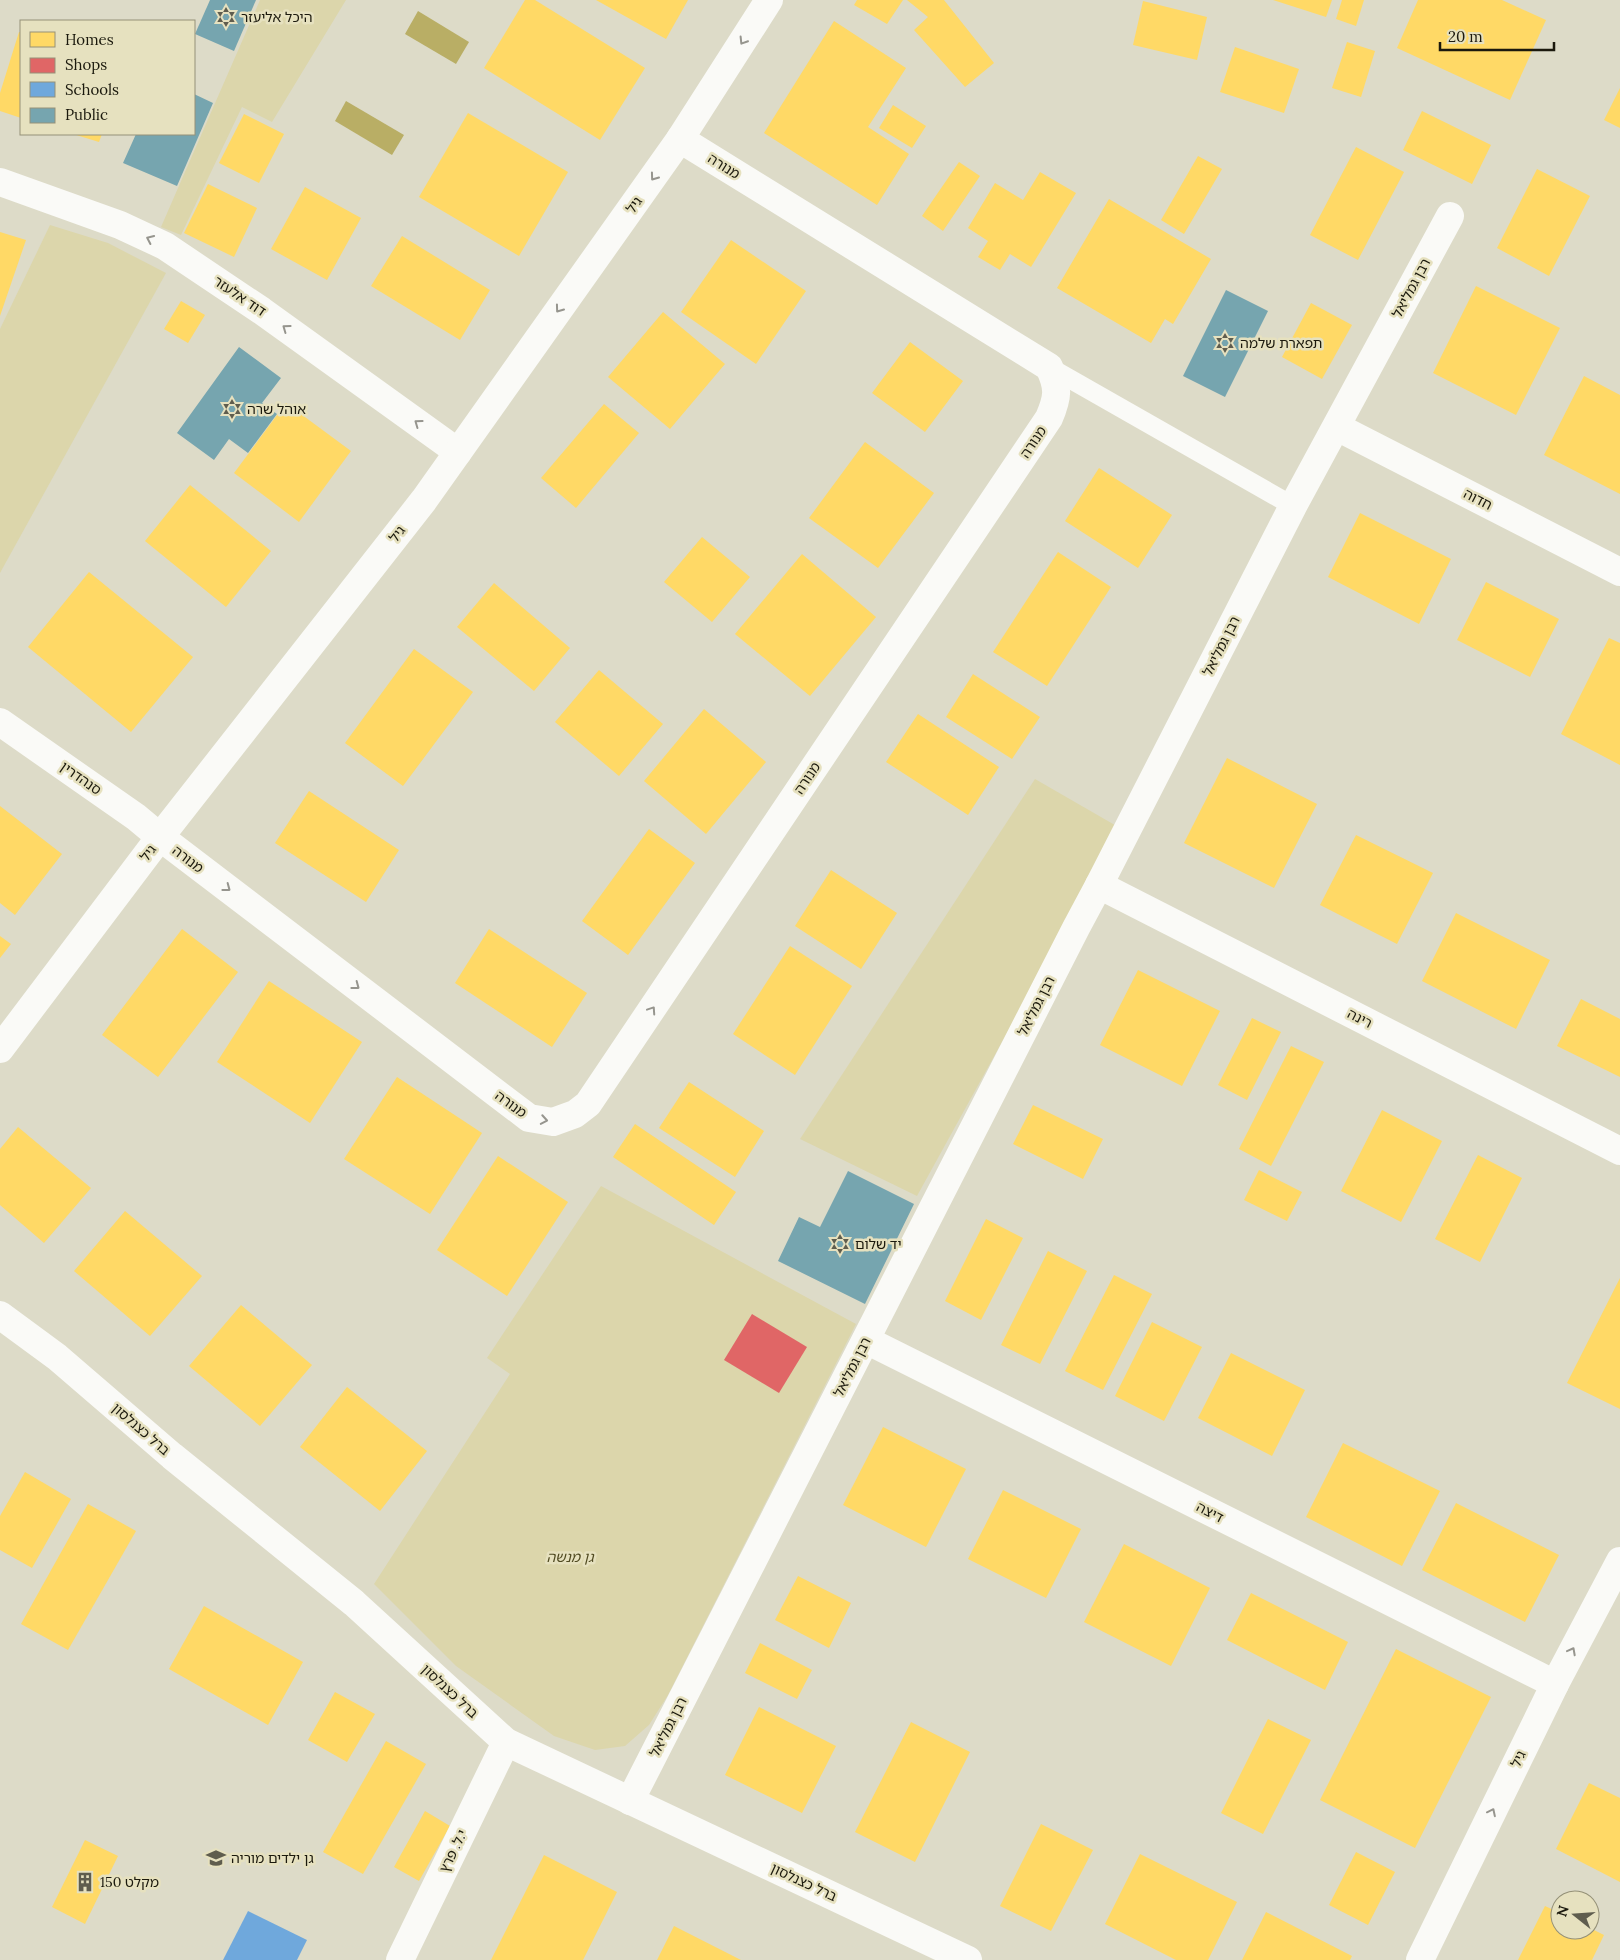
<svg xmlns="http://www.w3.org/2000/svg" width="1620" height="1960" font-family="Lora,'Noto Sans Hebrew',serif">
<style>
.green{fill:#dcd6ab}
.water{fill:#b9ae65}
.homes{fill:#ffd966}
.shops{fill:#e06666}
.schools{fill:#6fa8dc}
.public{fill:#76a5af}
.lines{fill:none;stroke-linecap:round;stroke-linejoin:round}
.lane{stroke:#fafaf7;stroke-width:19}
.street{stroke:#fafaf7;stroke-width:28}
.secondary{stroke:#fafaf7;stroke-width:28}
.oneway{stroke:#96958e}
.labels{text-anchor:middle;stroke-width:5;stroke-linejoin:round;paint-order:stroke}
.poi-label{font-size:14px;fill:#1b190d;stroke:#e6e1bf;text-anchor:start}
.street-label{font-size:14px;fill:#1b190d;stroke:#e6e1bf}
.park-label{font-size:14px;font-style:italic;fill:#504a21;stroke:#e6e1bf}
</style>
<rect width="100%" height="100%" fill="#dddbc8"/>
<g class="green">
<path d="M260 0H346L272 122 242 107 181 235 161 227Z"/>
<path d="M50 225 108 243 166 273 0 573V329Z"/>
<path d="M1035 779 1120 828 917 1196 800 1139Z"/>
<path d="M601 1186 856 1324 668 1695 649 1725 625 1746 595 1750 554 1736 456 1666 374 1584 510 1374 487 1358Z"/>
</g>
<g class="water">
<path d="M418 11 469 42 456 64 405 34Z"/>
<path d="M346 101 404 135 392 155 335 121Z"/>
</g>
<g class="homes">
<path d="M525 0H535L645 68 600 140 484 68Z"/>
<path d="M596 0H688L666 39Z"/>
<path d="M857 0H903L887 24 854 5Z"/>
<path d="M907 0H944L994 63 965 87 914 30 928 17Z"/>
<path d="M1273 0H1332L1326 17Z"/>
<path d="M1342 0H1364L1356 26 1336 19Z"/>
<path d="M1418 0H1502L1546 20 1510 100 1397 48Z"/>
<path d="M1143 1 1207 17 1197 60 1133 45Z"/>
<path d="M834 21 906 68 868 127 909 154 877 205 764 133Z"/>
<path d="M19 32H21V118L0 111V93Z"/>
<path d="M1347 42 1375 51 1361 97 1332 88Z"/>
<path d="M1235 47 1299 69 1284 113 1220 92Z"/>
<path d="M1620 88V128L1604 120Z"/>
<path d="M893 105 926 126 912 148 879 128Z"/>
<path d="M1422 111 1491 145 1472 184 1403 150Z"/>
<path d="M468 113 568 172 519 256 419 197Z"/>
<path d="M244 114 284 134 259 183 219 163Z"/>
<path d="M73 134H102L99 142Z"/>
<path d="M1356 147 1404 172 1358 260 1310 235Z"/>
<path d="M1198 156 1222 169 1184 234 1161 220Z"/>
<path d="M959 162 980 176 943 231 922 216Z"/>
<path d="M1537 169 1590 196 1549 276 1497 248Z"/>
<path d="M1040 172 1076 193 1031 267 1010 254 1000 270 978 257 988 241 968 228 995 183 1023 200Z"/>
<path d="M208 184 257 208 234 257 184 233Z"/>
<path d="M305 187 361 218 327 280 271 249Z"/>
<path d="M1109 199 1211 259 1173 324 1165 319 1151 343 1057 288Z"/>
<path d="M0 232 26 240 0 316Z"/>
<path d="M402 236 490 290 460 340 371 286Z"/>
<path d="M731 240 806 291 756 364 681 312Z"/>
<path d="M1476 286 1560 328 1516 415 1433 373Z"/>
<path d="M181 301 205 315 188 343 164 329Z"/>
<path d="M1311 303 1352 325 1322 379 1282 357Z"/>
<path d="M663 312 725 364 670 429 608 377Z"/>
<path d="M910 342 963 381 925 432 872 393Z"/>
<path d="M1584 376 1620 395V494L1544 455Z"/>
<path d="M286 403 351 451 299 522 234 473Z"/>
<path d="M604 404 639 433 576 508 541 478Z"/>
<path d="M865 442 934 493 878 568 809 518Z"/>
<path d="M1099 468 1172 515 1138 568 1065 521Z"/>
<path d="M190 485 271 551 226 607 145 541Z"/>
<path d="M1360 513 1451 559 1419 624 1328 577Z"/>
<path d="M702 537 750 577 712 622 664 582Z"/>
<path d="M1058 552 1111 587 1047 686 993 652Z"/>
<path d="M802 554 876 617 810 696 735 634Z"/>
<path d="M89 572 193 657 131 732 28 647Z"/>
<path d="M1486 582 1559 619 1530 677 1457 640Z"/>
<path d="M494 583 570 648 534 691 457 627Z"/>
<path d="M1609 638 1620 643V765L1561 734Z"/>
<path d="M414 649 473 692 403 786 345 743Z"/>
<path d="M599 670 663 724 619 776 555 722Z"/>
<path d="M973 674 1040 717 1012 759 946 717Z"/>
<path d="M704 709 766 762 706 834 644 781Z"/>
<path d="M918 714 999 767 968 815 886 762Z"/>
<path d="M1227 758 1317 804 1274 888 1184 843Z"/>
<path d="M309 791 399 850 366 902 275 843Z"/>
<path d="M0 806 62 854 15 915 0 903Z"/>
<path d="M649 829 695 863 628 955 582 921Z"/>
<path d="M1356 835 1433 873 1397 944 1320 905Z"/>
<path d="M831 870 897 913 861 969 795 926Z"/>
<path d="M1456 913 1550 960 1516 1029 1422 981Z"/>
<path d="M182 929 238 972 158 1077 102 1035Z"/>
<path d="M489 929 587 993 552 1047 455 983Z"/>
<path d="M0 936 11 944 0 958Z"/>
<path d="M790 946 852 986 795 1075 733 1034Z"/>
<path d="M1138 970 1220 1011 1182 1086 1100 1045Z"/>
<path d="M269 981 362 1042 310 1123 217 1062Z"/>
<path d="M1581 999 1620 1019V1077L1557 1046Z"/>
<path d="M1252 1018 1281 1032 1247 1100 1218 1085Z"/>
<path d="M1291 1046 1324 1062 1271 1166 1239 1149Z"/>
<path d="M397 1077 482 1133 430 1214 344 1159Z"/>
<path d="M689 1082 764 1131 735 1177 659 1128Z"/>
<path d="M1033 1105 1103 1139 1083 1179 1013 1144Z"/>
<path d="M1382 1110 1442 1141 1401 1222 1341 1191Z"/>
<path d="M635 1124 736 1192 714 1225 613 1157Z"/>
<path d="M18 1127 91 1188 44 1243 0 1205V1149Z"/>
<path d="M1478 1155 1522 1178 1480 1262 1435 1239Z"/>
<path d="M498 1156 568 1202 507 1296 437 1250Z"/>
<path d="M1259 1170 1302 1192 1287 1221 1244 1200Z"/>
<path d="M125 1211 202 1276 150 1336 74 1271Z"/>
<path d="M986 1219 1023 1238 981 1320 945 1301Z"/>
<path d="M1048 1251 1087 1271 1040 1364 1001 1345Z"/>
<path d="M1114 1275 1152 1294 1103 1390 1065 1371Z"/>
<path d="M1620 1278V1409L1567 1383Z"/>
<path d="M241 1305 312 1365 260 1426 189 1366Z"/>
<path d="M1152 1322 1202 1347 1164 1421 1115 1396Z"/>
<path d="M1231 1353 1305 1390 1272 1456 1198 1418Z"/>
<path d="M347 1387 427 1451 380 1511 300 1447Z"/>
<path d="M883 1427 966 1469 926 1547 843 1505Z"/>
<path d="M1343 1443 1440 1491 1402 1566 1306 1517Z"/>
<path d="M25 1472 71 1499 32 1568 0 1550V1516Z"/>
<path d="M1003 1490 1081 1529 1046 1598 968 1559Z"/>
<path d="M1456 1503 1559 1555 1525 1622 1422 1570Z"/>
<path d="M88 1504 136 1531 68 1650 21 1624Z"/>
<path d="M1124 1544 1210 1588 1171 1666 1084 1622Z"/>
<path d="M798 1576 851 1603 829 1648 775 1620Z"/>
<path d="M1251 1593 1348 1642 1325 1690 1227 1640Z"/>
<path d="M204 1606 303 1662 268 1725 169 1669Z"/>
<path d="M760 1643 812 1670 797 1699 745 1673Z"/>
<path d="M1396 1649 1491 1697 1415 1848 1320 1800Z"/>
<path d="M335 1692 375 1714 347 1762 308 1740Z"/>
<path d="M759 1707 836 1746 802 1813 725 1775Z"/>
<path d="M1268 1719 1311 1740 1263 1834 1221 1813Z"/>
<path d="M911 1722 970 1752 915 1862 855 1832Z"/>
<path d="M386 1741 426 1764 363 1874 323 1852Z"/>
<path d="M1589 1783 1620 1798V1882L1556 1849Z"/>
<path d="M425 1811 450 1826 419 1881 394 1867Z"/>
<path d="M1041 1824 1093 1850 1051 1931 1000 1906Z"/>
<path d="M85 1840 118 1856 85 1924 52 1907Z"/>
<path d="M1356 1852 1395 1872 1368 1925 1329 1905Z"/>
<path d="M1140 1854 1237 1902 1208 1960H1176L1105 1924Z"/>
<path d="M544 1855 617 1892 583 1960H491Z"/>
<path d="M1545 1906 1560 1913V1930H1590V1928L1604 1935 1592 1960H1518Z"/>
<path d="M1266 1912 1352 1956 1350 1960H1242Z"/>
<path d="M674 1926 741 1960H657Z"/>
</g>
<path class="shops" d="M752 1314 807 1347 779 1393 724 1360Z"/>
<path class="schools" d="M248 1911 307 1940 297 1960H223Z"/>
<g class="public">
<path d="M210 0H256L234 51 195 34Z"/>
<path d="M194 94 213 103 177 186 123 163 136 134H194Z"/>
<path d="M1226 290 1268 311 1225 397 1183 376Z"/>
<path d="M239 347 281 378 262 403 277 414 248 453 229 439 214 460 177 433Z"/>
<path d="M848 1171 914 1204 865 1304 778 1261 799 1217 820 1227Z"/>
</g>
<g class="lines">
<path class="lane" d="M1049 367 1293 506"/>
<g class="street">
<path d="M0 182 120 225 165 246 262 311 458 452"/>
<path d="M1337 427 1620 572"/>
<path d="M0 722 136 817 160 837 529 1118 553 1122 575 1114 588 1104 1049 418C1058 397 1059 388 1049 367L680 139"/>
<path d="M1099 885 1620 1151"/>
<path d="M0 1049 160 837 424 500 680 139 769 0"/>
<path d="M866 1340 1555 1684"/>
<path d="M506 1742 968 1960"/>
<path d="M630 1801 1076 928 1099 885 1293 506 1450 216"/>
<path d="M1420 1960 1555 1684 1620 1561"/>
</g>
<path class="secondary" d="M0 1315 57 1357 172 1456 354 1603 506 1742 400 1960"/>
</g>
<defs><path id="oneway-chevron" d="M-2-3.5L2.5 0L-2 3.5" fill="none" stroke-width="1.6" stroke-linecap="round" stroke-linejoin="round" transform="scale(1.25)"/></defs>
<g class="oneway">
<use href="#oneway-chevron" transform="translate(743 41) rotate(122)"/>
<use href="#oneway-chevron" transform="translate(654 177) rotate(126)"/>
<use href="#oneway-chevron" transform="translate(150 239) rotate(-155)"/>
<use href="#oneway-chevron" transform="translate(559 309) rotate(126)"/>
<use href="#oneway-chevron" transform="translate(286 328) rotate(-144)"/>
<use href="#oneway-chevron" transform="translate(418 423) rotate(-144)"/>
<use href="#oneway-chevron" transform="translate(227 888) rotate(37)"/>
<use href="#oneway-chevron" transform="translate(356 986) rotate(37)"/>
<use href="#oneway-chevron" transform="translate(652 1010) rotate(-56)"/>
<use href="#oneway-chevron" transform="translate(544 1120) rotate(10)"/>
<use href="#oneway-chevron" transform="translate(1572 1651) rotate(-62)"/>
<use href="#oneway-chevron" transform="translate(1492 1812) rotate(-64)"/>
</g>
<defs>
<symbol id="synagogue-bare" viewBox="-9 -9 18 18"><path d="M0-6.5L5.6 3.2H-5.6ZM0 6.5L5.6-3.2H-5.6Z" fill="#5f5d4e" stroke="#e6e1bf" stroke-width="2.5" paint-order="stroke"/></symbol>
<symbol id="school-bare" viewBox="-9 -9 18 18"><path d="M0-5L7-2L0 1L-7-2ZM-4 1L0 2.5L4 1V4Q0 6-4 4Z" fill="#5f5d4e" stroke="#e6e1bf" stroke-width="2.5" paint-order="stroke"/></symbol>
<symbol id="building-bare" viewBox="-9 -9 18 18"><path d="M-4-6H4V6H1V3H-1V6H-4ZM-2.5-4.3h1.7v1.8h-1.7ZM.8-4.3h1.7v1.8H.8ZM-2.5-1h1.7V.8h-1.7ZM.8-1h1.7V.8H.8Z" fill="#5f5d4e" stroke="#e6e1bf" stroke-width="2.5" paint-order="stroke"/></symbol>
</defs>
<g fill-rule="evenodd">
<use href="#synagogue-bare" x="212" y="3" width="28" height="28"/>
<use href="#synagogue-bare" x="1211" y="329" width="28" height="28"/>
<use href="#synagogue-bare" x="218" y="395" width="28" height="28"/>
<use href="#synagogue-bare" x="826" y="1230" width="28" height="28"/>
<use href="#school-bare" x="202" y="1844" width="28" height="28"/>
<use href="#building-bare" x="71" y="1868" width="28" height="28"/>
</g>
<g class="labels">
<g class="poi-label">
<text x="241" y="22">היכל אליעזר</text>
<text x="1240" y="348">תפארת שלמה</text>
<text x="247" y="414">אוהל שרה</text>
<text x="855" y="1249">יד שלום</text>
<text x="231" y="1863">גן ילדים מוריה</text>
<text x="100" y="1887">מקלט 150</text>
</g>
<g class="street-label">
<text transform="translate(724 166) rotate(32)" y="5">מנורה</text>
<text transform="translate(634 205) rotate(-54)" y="5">גיל</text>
<text transform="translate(1411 288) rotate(-62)" y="5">רבן גמליאל</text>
<text transform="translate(240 296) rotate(34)" y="5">דוד אלעזר</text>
<text transform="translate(1033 442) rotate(-56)" y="5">מנורה</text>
<text transform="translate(1478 499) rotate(27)" y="5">חדוה</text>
<text transform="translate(397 534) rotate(-52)" y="5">גיל</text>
<text transform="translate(1221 646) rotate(-63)" y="5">רבן גמליאל</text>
<text transform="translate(81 778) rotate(35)" y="5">סנהדרין</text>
<text transform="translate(807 778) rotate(-56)" y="5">מנורה</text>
<text transform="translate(148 853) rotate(-53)" y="5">גיל</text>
<text transform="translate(188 859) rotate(37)" y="5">מנורה</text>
<text transform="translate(1036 1006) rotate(-63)" y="5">רבן גמליאל</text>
<text transform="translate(1360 1018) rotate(27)" y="5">רינה</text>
<text transform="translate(511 1104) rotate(36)" y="5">מנורה</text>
<text transform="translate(852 1367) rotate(-63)" y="5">רבן גמליאל</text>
<text transform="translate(141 1429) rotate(41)" y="5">ברל כצנלסון</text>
<text transform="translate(1210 1512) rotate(27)" y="5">דיצה</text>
<text transform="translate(450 1691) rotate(43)" y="5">ברל כצנלסון</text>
<text transform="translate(668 1727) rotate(-63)" y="5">רבן גמליאל</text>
<text transform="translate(1518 1759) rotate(-64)" y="5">גיל</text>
<text transform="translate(453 1851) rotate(-64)" y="5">י.ל. פרץ</text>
<text transform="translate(804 1882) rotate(25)" y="5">ברל כצנלסון</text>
</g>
<g class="park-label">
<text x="570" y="1562">גן מנשה</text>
</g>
</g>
<rect x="20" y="20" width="175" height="115" fill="#e6e1bf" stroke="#959178"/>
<rect x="30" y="32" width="25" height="15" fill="#ffd966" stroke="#959178"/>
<text x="65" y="45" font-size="15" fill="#1b190d">Homes</text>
<rect x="30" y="58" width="25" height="15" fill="#e06666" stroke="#959178"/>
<text x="65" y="70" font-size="15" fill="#1b190d">Shops</text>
<rect x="30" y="82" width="25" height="15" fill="#6fa8dc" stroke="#959178"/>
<text x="65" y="95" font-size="15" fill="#1b190d">Schools</text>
<rect x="30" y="108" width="25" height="15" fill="#76a5af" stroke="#959178"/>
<text x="65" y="120" font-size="15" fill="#1b190d">Public</text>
<g transform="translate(1575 1915) rotate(287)"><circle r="24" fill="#e6e1bf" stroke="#959178"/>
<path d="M0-4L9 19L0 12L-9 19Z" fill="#5f5d4e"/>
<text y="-8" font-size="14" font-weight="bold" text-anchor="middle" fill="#1b190d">N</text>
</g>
<path d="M1440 42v8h114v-8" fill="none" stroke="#1b190d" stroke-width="2.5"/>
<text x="1448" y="42" font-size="15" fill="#1b190d" stroke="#e6e1bf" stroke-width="4" paint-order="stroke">20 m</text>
</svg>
